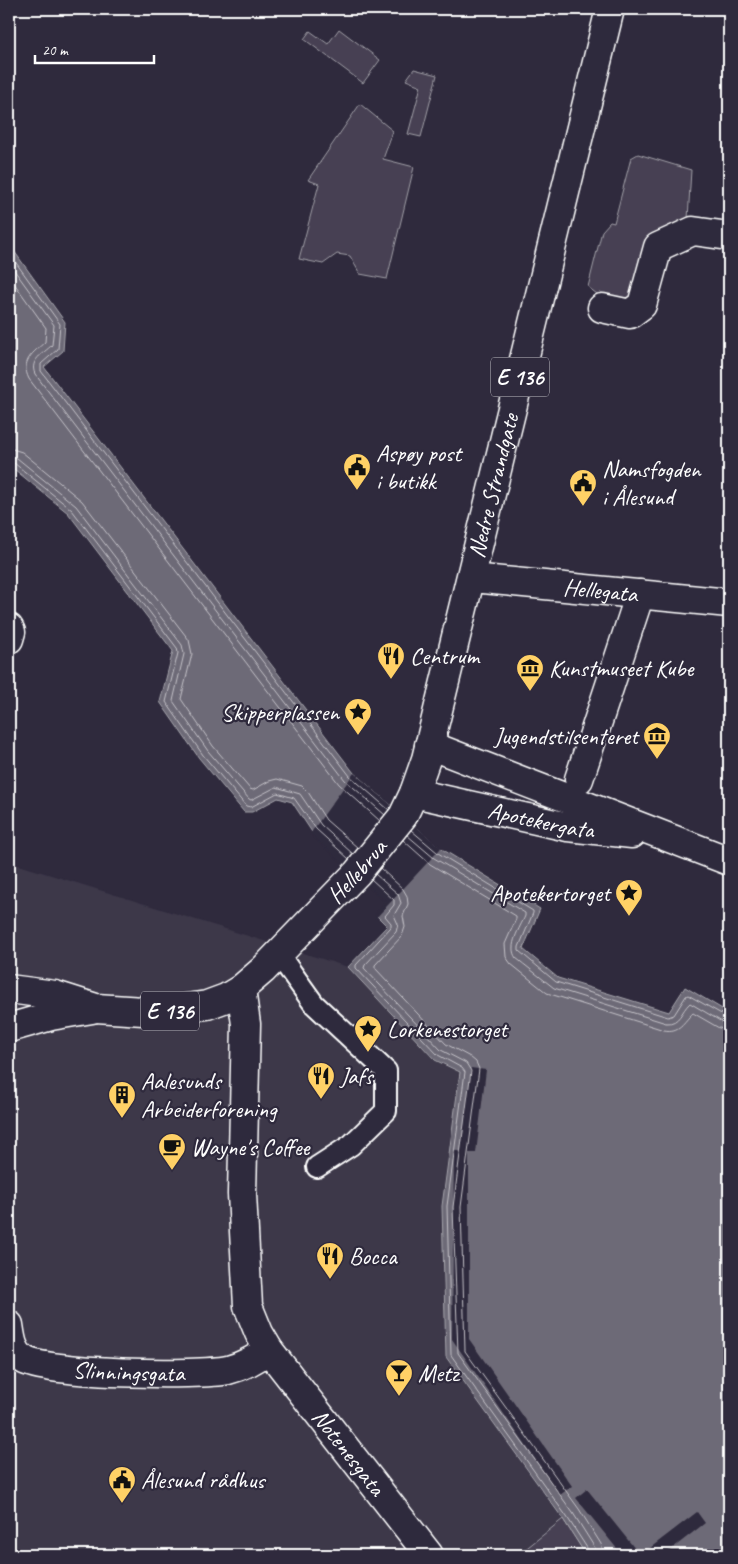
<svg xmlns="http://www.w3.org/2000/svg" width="738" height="1564" font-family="Caveat,sans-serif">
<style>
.built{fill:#3c3749}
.green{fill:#464152;stroke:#a2a0a8}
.water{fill:#6d6a77;stroke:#a7a6ad}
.pier{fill:#2f2a3d}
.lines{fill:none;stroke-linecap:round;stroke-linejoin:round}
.shore{stroke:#c5c3c9;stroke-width:1}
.service-casing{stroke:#fff;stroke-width:24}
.pedestrian-casing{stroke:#fff;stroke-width:31}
.minor-casing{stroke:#fff;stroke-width:31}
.tertiary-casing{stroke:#fff;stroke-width:31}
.trunk-casing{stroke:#fff;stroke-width:31}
.service{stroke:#2f2a3d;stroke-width:20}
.pedestrian{stroke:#2f2a3d;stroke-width:28}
.minor{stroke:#2f2a3d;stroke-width:28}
.tertiary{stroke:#2f2a3d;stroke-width:28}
.trunk{stroke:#2f2a3d;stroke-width:28}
.labels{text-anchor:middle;stroke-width:4.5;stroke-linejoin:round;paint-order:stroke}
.shield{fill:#2f2a3d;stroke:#c1bfc5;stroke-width:1}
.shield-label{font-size:22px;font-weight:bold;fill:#fff}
.poi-label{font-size:24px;fill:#fff;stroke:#2f2a3d;text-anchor:start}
.street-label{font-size:24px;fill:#fff;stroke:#2f2a3d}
</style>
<rect width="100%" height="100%" fill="#2f2a3d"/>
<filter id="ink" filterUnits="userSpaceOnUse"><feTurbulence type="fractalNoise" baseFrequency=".02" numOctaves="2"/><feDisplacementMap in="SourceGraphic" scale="10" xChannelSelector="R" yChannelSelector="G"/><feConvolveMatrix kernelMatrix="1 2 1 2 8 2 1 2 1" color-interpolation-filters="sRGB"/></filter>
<g filter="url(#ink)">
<path class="built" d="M9 862 348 967 435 1060 460 1072 442 1206 446 1357 563 1520 517 1555H9Z"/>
<g class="green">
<path d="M339 29 380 60 363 83 304 39 310 31 328 44Z"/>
<path d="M414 69 437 75 421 137 408 134 421 86 406 80Z"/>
<path d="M360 104 393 131 383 159 414 167 387 279 360 274 350 256 337 254 323 264 299 259 319 184 308 180Z"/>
<path d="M638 154 691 170 688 219 629 301 597 294 588 287 602 231 610 222 614 223 631 158Z"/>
<path d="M563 1519 586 1555H518Z"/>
</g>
<path class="water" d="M9 244 65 322 63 351 44 367 354 773 440 848 540 909 523 949 558 978 669 1012 685 987 729 1013V1555H586L563 1519 446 1357 442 1206 460 1072 435 1060 348 967 387 926 377 916 390 902 312 832 292 802 278 798 252 812H244L199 758 160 702 173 651 68 513 9 465Z"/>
<g class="pier">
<path d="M354 773 441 848 376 918 375 915 386 902 310 834Z"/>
<path d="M471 1068 486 1070 476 1153H469V1339L572 1486 560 1495 452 1339 454 1151H461Z"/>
<path d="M587 1489 640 1555H622L576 1498Z"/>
<path d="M697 1512 705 1523 664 1555H641Z"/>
</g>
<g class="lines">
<g class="shore">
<path d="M9 253 60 324 58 349 41 364V371L350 776 389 810"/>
<path d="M9 263 54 325 52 345C43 354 29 360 35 374L345 780 385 815"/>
<path d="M9 276 46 328 45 342C33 353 20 361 29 379L339 784 380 821"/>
<path d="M9 448 22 452 82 501 189 640 192 654 181 699 213 746 250 789 253 790 269 781 277 779 302 786 308 792 326 820 358 848"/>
<path d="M9 456 17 458 76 506 182 645 184 654 173 701 208 751 249 799 251 800 276 787 300 794 321 825 353 854"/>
<path d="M9 462 14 463 72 510 177 648 178 653 166 702 203 755 246 806 251 807 277 793 294 798 316 829 349 859"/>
<path d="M411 830 438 853 533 911V913L519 947V951L556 982 668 1017 674 1015 686 996 688 995 725 1016 729 1017"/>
<path d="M407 835 434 858 525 913V916C520 928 507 946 516 958L554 988 666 1023C680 1024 681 1011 690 1003L722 1022 729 1023"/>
<path d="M403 840 430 864 516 916V919L505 944 506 957 511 964 547 993 664 1030C680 1033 683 1022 693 1013L719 1028 729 1030"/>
<path d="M380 868 403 889 407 896 408 904 403 916 405 927 402 936 375 965V968L446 1044 470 1057 476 1062 479 1069 461 1207 465 1351 579 1509 601 1544 604 1555"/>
<path d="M375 874 398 894 401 903 394 915 398 924 396 932 365 965 364 968 441 1050 466 1063 471 1071 453 1207 458 1353 573 1513 595 1548 596 1555"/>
<path d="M371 879 394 900V905L385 916 391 923V927L356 965V968L438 1055 462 1068 465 1072 447 1206 451 1355 567 1517 589 1551 590 1555"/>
</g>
<defs>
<path id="service" d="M279 955 314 1004 386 1071V1111L351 1145 317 1167"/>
<path id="pedestrian" d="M579 779 640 594"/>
<g id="minor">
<path d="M602 308 630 314 642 305 658 247 693 231 729 236"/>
<path id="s1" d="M472 578 729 603"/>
<path d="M9 628 11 632 9 639"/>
<path d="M429 745 729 861"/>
<path id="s2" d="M414 793 568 827 632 834"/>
<path id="s3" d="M9 1325C11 1338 12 1351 23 1359 42 1374 200 1376 228 1370 244 1366 256 1358 269 1350"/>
</g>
<g id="tertiary">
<path id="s4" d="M241 989 246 1024 242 1194 248 1306 259 1333 269 1350 429 1555"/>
</g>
<g id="trunk">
<path id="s5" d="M9 989 55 995 96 1008 159 1012 207 1005 226 998 241 989 263 970 357 873 403 816 414 793 426 759 610 9"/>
<path d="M9 1028 51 1016 92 1009"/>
</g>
</defs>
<use href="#service" class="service-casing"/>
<use href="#pedestrian" class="pedestrian-casing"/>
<use href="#minor" class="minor-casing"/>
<use href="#tertiary" class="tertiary-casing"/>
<use href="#trunk" class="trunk-casing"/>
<use href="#service" class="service"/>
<use href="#pedestrian" class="pedestrian"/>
<use href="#minor" class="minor"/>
<use href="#tertiary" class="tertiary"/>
<use href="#trunk" class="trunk"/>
</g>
</g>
<defs>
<symbol id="civic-pin" viewBox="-11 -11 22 30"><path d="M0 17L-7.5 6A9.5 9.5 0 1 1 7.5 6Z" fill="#ffd166" stroke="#2f2a3d"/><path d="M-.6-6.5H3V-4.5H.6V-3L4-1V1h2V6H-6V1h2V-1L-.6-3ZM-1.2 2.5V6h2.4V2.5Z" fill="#111"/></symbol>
<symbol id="restaurant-pin" viewBox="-11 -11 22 30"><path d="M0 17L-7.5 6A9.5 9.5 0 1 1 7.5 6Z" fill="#ffd166" stroke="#2f2a3d"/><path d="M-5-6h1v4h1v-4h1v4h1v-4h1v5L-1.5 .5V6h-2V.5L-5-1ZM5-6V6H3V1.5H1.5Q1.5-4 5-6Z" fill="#111"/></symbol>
<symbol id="museum-pin" viewBox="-11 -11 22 30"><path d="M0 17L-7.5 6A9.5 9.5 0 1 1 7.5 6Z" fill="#ffd166" stroke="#2f2a3d"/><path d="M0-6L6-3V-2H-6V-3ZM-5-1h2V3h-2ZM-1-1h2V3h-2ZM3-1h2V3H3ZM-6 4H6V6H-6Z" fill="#111"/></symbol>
<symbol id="sight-pin" viewBox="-11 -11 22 30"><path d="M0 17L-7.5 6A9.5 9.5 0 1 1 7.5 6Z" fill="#ffd166" stroke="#2f2a3d"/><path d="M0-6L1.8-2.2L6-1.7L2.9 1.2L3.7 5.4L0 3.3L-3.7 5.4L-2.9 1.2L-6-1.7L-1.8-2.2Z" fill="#111"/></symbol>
<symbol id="building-pin" viewBox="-11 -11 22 30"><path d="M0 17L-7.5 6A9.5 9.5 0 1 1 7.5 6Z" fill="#ffd166" stroke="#2f2a3d"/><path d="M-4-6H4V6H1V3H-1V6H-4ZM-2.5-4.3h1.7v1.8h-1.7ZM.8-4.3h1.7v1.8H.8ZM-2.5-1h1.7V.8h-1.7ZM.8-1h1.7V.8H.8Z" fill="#111"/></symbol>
<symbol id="cafe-pin" viewBox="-11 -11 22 30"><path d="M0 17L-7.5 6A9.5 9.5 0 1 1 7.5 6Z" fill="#ffd166" stroke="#2f2a3d"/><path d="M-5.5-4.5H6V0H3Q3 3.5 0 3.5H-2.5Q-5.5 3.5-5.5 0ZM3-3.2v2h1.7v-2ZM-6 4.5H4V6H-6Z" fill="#111"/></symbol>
<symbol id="bar-pin" viewBox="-11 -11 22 30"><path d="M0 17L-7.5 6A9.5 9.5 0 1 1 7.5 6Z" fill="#ffd166" stroke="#2f2a3d"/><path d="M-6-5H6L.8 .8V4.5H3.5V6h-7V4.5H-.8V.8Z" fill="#111"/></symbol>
</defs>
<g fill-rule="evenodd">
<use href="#civic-pin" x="341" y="451" width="32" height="43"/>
<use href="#civic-pin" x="567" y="467" width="32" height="43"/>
<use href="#restaurant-pin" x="375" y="640" width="32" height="43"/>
<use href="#museum-pin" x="514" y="652" width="32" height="43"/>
<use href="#sight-pin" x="342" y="696" width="32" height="43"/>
<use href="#museum-pin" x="641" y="720" width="32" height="43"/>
<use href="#sight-pin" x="613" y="877" width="32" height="43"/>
<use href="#sight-pin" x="352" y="1013" width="32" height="43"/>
<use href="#restaurant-pin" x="305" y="1060" width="32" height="43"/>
<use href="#building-pin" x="106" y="1079" width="32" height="43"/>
<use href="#cafe-pin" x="156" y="1131" width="32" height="43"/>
<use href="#restaurant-pin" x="314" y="1240" width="32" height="43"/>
<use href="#bar-pin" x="383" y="1357" width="32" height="43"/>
<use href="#civic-pin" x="106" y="1464" width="32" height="43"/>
</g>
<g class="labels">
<g class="shield">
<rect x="491" y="357.5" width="58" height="39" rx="4"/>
<rect x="141" y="991.5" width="58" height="39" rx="4"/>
</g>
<g class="shield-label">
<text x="520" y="385">E 136</text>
<text x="170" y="1019">E 136</text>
</g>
<g class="poi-label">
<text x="376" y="461">Aspøy post<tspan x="376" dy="28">i butikk</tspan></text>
<text x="602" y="477">Namsfogden<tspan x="602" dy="28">i Ålesund</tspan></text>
<text x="410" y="664">Centrum</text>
<text x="549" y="676">Kunstmuseet Kube</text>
<text x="339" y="720" text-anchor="end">Skipperplassen</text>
<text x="638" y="744" text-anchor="end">Jugendstilsenteret</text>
<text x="610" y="901" text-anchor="end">Apotekertorget</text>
<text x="387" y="1037">Lorkenestorget</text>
<text x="340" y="1084">Jafs</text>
<text x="141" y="1089">Aalesunds<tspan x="141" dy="28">Arbeiderforening</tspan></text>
<text x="191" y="1155">Wayne's Coffee</text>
<text x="349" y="1264">Bocca</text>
<text x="418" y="1381">Metz</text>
<text x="141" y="1488">Ålesund rådhus</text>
</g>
<g class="street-label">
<text dy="8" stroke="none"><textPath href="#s5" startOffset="819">Nedre Strandgate</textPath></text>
<text dy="8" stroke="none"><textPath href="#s1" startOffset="129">Hellegata</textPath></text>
<text dy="8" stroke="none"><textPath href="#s2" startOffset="130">Apotekergata</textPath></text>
<text dy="8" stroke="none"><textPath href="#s5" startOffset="404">Hellebrua</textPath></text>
<text dy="8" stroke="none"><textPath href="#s3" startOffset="145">Slinningsgata</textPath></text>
<text dy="8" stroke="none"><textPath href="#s4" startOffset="496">Notenesgata</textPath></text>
</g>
</g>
<rect width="738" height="1564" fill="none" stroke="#2f2a3d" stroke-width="30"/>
<rect x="15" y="15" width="708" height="1534" fill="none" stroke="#fff" stroke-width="2" filter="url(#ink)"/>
<path d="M35 55v8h119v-8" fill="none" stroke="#ffffff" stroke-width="2.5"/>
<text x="42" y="55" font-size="15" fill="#ffffff" stroke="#2f2a3d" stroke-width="4" paint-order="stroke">20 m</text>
</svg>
